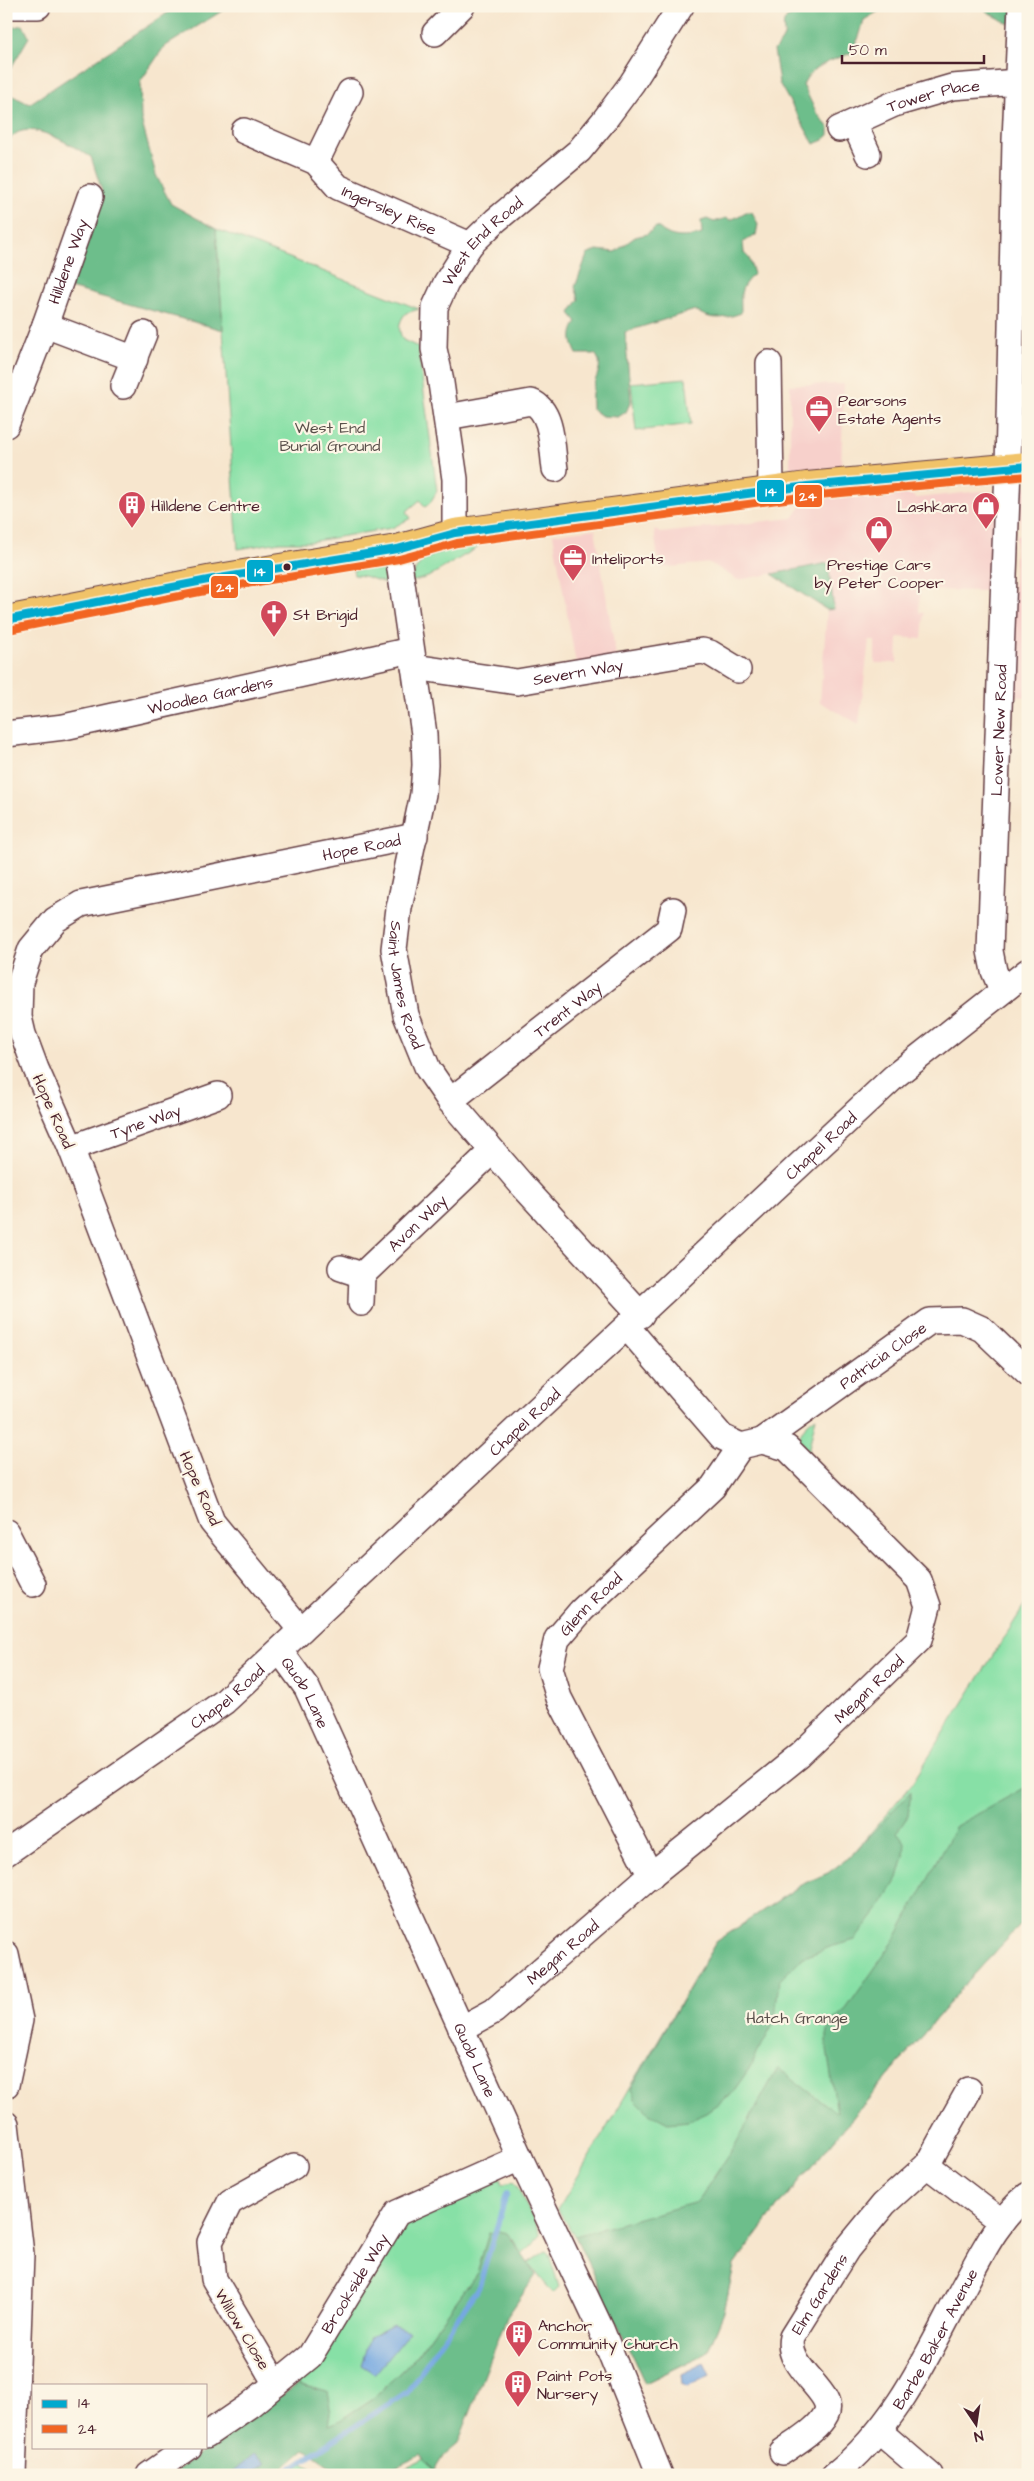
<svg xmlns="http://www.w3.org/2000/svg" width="1034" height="2481" font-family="'Architects Daughter',sans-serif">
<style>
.built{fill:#f7d0cb}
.green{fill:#87e0a6;stroke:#688068}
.forest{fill:#6dbe8b;stroke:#5c6e5b}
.water{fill:#75a8e1;stroke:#606486}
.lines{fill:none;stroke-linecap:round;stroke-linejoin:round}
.stream{stroke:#75a8e1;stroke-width:5.5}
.minor-casing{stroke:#643d43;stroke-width:28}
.major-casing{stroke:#643d43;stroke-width:30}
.minor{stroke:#fff;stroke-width:25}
.major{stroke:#f1c369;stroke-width:28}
.bus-1-casing{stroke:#fcf5e5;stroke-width:11}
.bus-2-casing{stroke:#fcf5e5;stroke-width:11}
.bus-1{stroke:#00a9ce;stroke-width:8}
.bus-2{stroke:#f26522;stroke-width:8}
.bus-dot{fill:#4a1f2b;stroke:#fcf5e5;stroke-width:2}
.labels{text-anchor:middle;stroke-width:4.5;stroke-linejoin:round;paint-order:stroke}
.street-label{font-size:16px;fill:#4a1f2b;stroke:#fcf5e5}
.poi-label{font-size:16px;fill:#4a1f2b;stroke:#fcf5e5;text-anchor:start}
.park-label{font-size:16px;fill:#594f4a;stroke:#fcf5e5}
.line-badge{stroke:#fcf5e5;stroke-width:2}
.badge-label{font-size:14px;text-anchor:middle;font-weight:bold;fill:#fff}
</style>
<rect width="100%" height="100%" fill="#fcf5e5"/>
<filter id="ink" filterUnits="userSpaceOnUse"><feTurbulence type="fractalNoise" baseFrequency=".02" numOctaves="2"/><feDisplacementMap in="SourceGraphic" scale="10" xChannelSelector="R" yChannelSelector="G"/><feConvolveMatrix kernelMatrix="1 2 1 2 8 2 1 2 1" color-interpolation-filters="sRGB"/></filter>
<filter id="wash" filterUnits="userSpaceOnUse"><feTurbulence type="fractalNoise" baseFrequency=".0096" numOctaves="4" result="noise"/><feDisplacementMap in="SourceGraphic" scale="20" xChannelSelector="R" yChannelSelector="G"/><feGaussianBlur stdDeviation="1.12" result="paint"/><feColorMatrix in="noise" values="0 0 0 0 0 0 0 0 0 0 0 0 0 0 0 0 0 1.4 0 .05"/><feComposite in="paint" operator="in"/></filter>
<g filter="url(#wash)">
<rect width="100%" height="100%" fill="#f7e6ce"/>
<g class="built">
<path d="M844 384 841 467 790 472V385Z"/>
<path d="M1018 388H1028V450L1016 451Z"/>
<path d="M1018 485H1028V697L1009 696 1016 536 1021 535Z"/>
<path d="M902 490 917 498 981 491 998 492 993 591 920 590 919 612 924 613 922 639 898 637 897 663H875V640H869L859 724 820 702 827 610 834 609 828 563 738 580 710 563 659 568 654 529 661 533 793 518 805 501Z"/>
<path d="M595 529 616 656 576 664 553 534Z"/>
</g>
<g class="green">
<path d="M216 229 419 309 406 313C398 322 398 330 403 340L418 347 437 491 430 503 425 507 420 500 406 512 411 518 392 528 309 542H280L238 549Z"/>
<path d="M686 378 691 424 636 431 631 383Z"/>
<path d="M476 544 477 548 428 577 411 582C418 550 448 552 476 544Z"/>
<path d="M370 568 383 571 395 584C380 584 370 575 354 575L353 570Z"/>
<path d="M816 1417 808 1452 799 1441C801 1428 806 1424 816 1417Z"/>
<path d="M1028 1600V1917L968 1981 779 2205 734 2265 724 2312 707 2353 645 2383 575 2236 558 2210 716 1942 801 1885 828 1873 851 1856 911 1785Z"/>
<path d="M500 2178 502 2184 513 2182 517 2186 541 2235 522 2255 512 2238 489 2233 477 2273 415 2358 372 2399 339 2421 328 2426 317 2389 298 2384 301 2377 401 2225Z"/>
<path d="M546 2251 549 2254 559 2287 553 2293 528 2263Z"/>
<path d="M425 2459 434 2471 433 2475H392Z"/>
<path d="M303 2463 320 2475H288Z"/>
</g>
<g class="forest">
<path d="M178 6H230L164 47 140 82 141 119 156 175 171 204 216 229 223 330 59 285 90 197 102 191 91 157C74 147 28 116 11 138 9 140 8 146 6 149V44L14 27 23 25 29 37 8 73 9 94 29 104Z"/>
<path d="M806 6H887L864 20 859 37 851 53C832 61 811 65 803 85L816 112 829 128V135L822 141 814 144 779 83 774 50C793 33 778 30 786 19 789 16 802 10 806 6Z"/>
<path d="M988 6H1019L1009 24 986 11Z"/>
<path d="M746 212H752L758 224 756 235 743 242 744 253 749 258 754 274C738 289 741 293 741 313 725 319 710 321 695 310L625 332 631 401 626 412 618 417 602 416 592 409C592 402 591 394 593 388 595 377 605 365 595 354H577C571 342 569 334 577 322L570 313 579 299 575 287 587 255 597 250 615 252 635 237 647 234 656 227C661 228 661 231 666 233 675 239 693 237 702 234L701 221 707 219 714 222 726 218 731 220Z"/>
<path d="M828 563 834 609 827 610 772 574Z"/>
<path d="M1028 1786V1917L968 1981 779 2205 734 2265 724 2312 707 2353 645 2383 575 2236 697 2202 734 2147 778 2068 837 2113 827 2050V2035L831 2022 846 2009 896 1938 956 1826Z"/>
<path d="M911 1791 908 1816 897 1832 905 1842 904 1856 898 1878 878 1910 855 1940 830 1947 802 1958 779 1981 774 2023 749 2069 730 2096 706 2113 688 2121 668 2123 649 2113 635 2099 631 2089 716 1942 801 1885 828 1873 851 1856Z"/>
<path d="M499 2231C502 2232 505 2232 507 2233 509 2235 532 2269 536 2275L507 2317 458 2443 444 2455 434 2471 421 2455 379 2475H343L305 2449 275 2475H170L298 2384 327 2392 331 2413 329 2425 339 2421 372 2399 415 2358 477 2273 489 2233Z"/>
</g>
<g class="water">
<path d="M393 2325 410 2331 375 2374 361 2365 370 2337Z"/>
<path d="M704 2363 710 2375 687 2387 682 2384 681 2374Z"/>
<path d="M254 2454 265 2463 250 2475H229Z"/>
</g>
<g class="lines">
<path class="stream" d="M281 2475 407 2392 479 2286 507 2193"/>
</g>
</g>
<g filter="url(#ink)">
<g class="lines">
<defs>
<g id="minor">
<path d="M6 6H38"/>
<path d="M435 33 462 6"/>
<path d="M854 123 868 154"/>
<path id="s1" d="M839 129 894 104 952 87 1018 82"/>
<path id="s2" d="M244 131 316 162 338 187 470 245"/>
<path d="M316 162 350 92"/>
<path d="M45 325 135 359"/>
<path d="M769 363 771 490"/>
<path d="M123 386 144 334"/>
<path d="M447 417 531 402C553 410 552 449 555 469"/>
<path id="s3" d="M6 425 45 325 90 197"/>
<path id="s4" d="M455 533V479L440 376 434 349 435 307 446 283 470 245 496 220 579 151 603 122 632 83 681 6"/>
<path id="s5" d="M397 549 424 734 425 765 423 794 399 908 394 949 406 1015 428 1069 450 1101 522 1185 641 1315"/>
<path id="s6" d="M414 667 517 682 702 651 710 653 738 670"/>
<path id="s7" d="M6 734 64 727 411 650"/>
<path id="s8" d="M1002 990 994 971 990 951 1008 468 1015 140 1021 6"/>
<path id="s9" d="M450 1101 669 929 673 910"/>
<path id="s10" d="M71 1148 218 1095"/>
<path d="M341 1268 362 1275"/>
<path id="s11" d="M361 1303 362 1275 492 1151"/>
<path id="s12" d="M762 1441 930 1321 962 1320 982 1329 1028 1373"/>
<path d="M6 1532 33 1584"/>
<path id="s13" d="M301 1630 212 1522 71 1148 36 1069 23 1034 19 1017 20 982 31 949 55 920 81 904 415 836"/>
<path id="s14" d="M280 1651 307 1688 520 2158 601 2329 660 2475"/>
<path id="s15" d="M6 1853 224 1702 896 1075 1028 971"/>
<path id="s16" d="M651 1876 559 1698 550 1668 557 1639 582 1610 713 1487 741 1446"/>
<path d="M6 1954 20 2020 6 2085"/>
<path id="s17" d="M461 2029 494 2011 645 1880 800 1755 919 1640 928 1606 919 1580 787 1448 762 1441 741 1446 722 1437 627 1327"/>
<path d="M6 2124 21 2254 13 2475"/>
<path d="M927 2165 1000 2221"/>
<path d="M276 2384 214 2279 210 2242 230 2202 294 2166"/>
<path d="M880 2432 930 2475"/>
<path id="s18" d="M206 2435 250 2405 310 2356 397 2213 520 2158"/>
<path id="s19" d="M782 2452C796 2442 818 2430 826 2414 837 2393 784 2369 792 2337L847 2249 884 2204 927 2165 969 2090"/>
<path d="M149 2475 189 2447"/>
<path id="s20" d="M834 2475C897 2426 928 2353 965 2284 983 2251 998 2219 1028 2195"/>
</g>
<path id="major" d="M6 620 213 579 397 549 455 533 807 486 1028 466"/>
</defs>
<use href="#minor" class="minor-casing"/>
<use href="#major" class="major-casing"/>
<use href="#minor" class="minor"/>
<use href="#major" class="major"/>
<defs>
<path id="bus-1" d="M6 620 213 579 397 549 455 533 807 486 1028 466"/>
<path id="bus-2" d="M8 630 215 589 399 559 457 543 808 496 1028 476"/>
</defs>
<use href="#bus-1" class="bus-1-casing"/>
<use href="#bus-2" class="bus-2-casing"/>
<use href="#bus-1" class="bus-1"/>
<use href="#bus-2" class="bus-2"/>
</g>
</g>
<defs>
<symbol id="office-pin" viewBox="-11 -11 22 30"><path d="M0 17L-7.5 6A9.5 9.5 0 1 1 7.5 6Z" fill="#d1495b" stroke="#fcf5e5"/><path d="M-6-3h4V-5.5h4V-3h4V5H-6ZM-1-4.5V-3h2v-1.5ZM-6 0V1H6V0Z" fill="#fff"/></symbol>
<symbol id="building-pin" viewBox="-11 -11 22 30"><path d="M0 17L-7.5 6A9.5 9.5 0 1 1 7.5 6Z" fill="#d1495b" stroke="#fcf5e5"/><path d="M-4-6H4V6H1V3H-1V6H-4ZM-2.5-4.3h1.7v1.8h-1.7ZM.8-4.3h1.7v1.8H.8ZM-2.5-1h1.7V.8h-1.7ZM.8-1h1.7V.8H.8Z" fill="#fff"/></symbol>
<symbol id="shop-pin" viewBox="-11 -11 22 30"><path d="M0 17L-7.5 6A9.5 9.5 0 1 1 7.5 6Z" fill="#d1495b" stroke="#fcf5e5"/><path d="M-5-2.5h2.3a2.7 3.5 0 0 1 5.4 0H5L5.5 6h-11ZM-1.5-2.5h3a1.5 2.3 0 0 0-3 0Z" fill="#fff"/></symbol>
<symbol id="church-pin" viewBox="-11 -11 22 30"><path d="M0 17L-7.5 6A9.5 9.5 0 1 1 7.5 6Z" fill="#d1495b" stroke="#fcf5e5"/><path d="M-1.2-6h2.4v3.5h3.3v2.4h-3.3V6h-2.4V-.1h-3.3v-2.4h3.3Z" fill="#fff"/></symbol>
</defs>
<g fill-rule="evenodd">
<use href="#office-pin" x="803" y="393" width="32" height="43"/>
<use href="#building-pin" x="116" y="489" width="32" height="43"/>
<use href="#shop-pin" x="970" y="490" width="32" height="43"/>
<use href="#shop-pin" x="863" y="514" width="32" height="43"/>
<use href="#office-pin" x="557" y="542" width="32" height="43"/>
<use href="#church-pin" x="258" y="598" width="32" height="43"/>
<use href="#building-pin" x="503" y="2318" width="32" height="43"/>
<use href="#building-pin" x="502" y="2368" width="32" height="43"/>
</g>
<circle class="bus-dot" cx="287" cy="567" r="4.5"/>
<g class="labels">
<g class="street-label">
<text dy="6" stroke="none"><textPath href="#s1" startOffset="101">Tower Place</textPath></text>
<text dy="6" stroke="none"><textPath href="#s2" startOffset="168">Ingersley Rise</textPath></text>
<text dy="6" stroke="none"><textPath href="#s4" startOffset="310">West End Road</textPath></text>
<text dy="6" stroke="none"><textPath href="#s3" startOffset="175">Hilldene Way</textPath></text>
<text dy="6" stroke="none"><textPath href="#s6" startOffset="166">Severn Way</textPath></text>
<text dy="6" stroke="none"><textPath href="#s7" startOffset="208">Woodlea Gardens</textPath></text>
<text dy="6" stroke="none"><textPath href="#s8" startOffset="262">Lower New Road</textPath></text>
<text dy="6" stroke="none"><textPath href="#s13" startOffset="1105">Hope Road</textPath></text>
<text dy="6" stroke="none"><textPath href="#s5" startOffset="442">Saint James Road</textPath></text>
<text dy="6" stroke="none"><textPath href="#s9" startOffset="149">Trent Way</textPath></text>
<text transform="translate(54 1111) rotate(66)" y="6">Hope Road</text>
<text dy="6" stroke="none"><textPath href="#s10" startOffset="79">Tyne Way</textPath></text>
<text dy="6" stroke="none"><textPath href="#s15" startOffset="1081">Chapel Road</textPath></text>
<text dy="6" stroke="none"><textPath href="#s11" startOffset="104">Avon Way</textPath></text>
<text dy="6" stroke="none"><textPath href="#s12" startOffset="148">Patricia Close</textPath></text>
<text dy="6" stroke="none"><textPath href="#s15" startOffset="676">Chapel Road</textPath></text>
<text transform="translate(201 1488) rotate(66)" y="6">Hope Road</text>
<text dy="6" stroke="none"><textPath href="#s16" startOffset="310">Glenn Road</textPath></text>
<text dy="6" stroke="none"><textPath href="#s17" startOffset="532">Megan Road</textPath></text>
<text dy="6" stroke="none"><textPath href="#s14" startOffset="49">Quob Lane</textPath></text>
<text dy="6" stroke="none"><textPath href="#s15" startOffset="271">Chapel Road</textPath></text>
<text dy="6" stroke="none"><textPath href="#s17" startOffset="128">Megan Road</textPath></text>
<text dy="6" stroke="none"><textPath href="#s14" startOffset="454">Quob Lane</textPath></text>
<text dy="6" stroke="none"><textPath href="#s18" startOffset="216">Brookside Way</textPath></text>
<text dy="6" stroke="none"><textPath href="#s19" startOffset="198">Elm Gardens</textPath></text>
<text transform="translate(243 2329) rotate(59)" y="6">Willow Close</text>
<text dy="6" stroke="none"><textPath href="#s20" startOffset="171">Barbe Baker Avenue</textPath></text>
</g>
<g class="poi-label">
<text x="838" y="406">Pearsons<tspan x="838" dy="18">Estate Agents</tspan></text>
<text x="151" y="511">Hilldene Centre</text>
<text x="967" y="512" text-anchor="end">Lashkara</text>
<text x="592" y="564">Inteliports</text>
<text x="879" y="570" text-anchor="middle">Prestige Cars<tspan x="879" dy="18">by Peter Cooper</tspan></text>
<text x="293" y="620">St Brigid</text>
<text x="538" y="2331">Anchor<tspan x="538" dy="18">Community Church</tspan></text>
<text x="537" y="2381">Paint Pots<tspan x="537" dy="18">Nursery</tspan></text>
</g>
<g class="park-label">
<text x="330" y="433">West End<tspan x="330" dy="18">Burial Ground</tspan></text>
<text x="797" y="2023">Hatch Grange</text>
</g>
</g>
<g class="line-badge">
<rect x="756" y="479" width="29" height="24" rx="5" fill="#00a9ce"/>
<rect x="794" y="484" width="29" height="24" rx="5" fill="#f26522"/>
<rect x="246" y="559" width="28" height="24" rx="5" fill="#00a9ce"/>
<rect x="210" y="575" width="29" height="24" rx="5" fill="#f26522"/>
</g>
<g class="badge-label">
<text x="771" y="496">14</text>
<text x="808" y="501">24</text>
<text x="260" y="576">14</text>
<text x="225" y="592">24</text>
</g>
<rect width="1034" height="2481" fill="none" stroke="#fcf5e5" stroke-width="25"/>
<rect x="32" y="2384" width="175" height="65" fill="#fcf5e5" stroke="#b59f9b"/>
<rect x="42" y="2400" width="25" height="8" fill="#00a9ce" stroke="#b59f9b"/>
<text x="78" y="2408" font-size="15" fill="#4a1f2b">14</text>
<rect x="42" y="2425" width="25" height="8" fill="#f26522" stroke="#b59f9b"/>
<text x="78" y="2434" font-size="15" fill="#4a1f2b">24</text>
<g transform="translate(976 2424) rotate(167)" stroke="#fcf5e5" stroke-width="4" paint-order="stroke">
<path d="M0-4L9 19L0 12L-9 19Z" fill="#4a1f2b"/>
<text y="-8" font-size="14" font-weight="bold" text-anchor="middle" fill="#4a1f2b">N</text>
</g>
<path d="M842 55v8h142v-8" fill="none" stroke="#4a1f2b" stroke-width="2.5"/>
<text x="849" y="55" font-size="15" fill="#4a1f2b" stroke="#fcf5e5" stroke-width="4" paint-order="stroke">50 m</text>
</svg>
